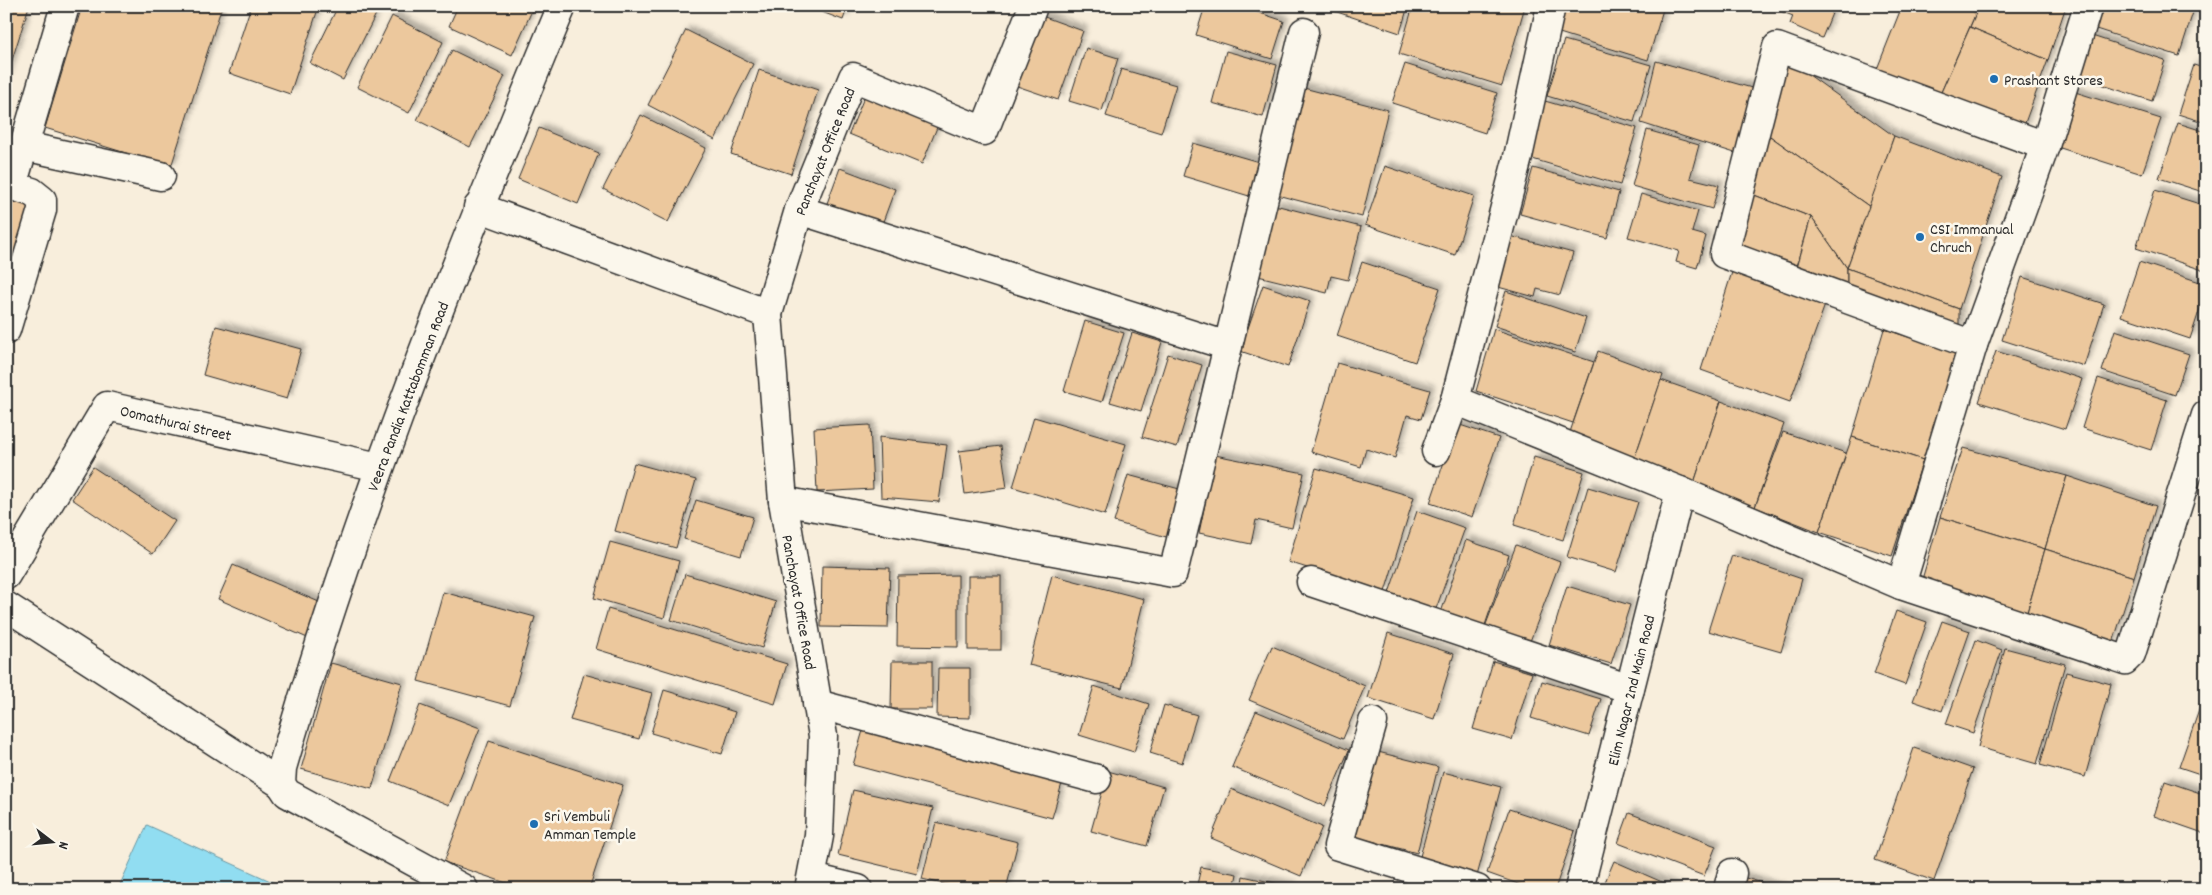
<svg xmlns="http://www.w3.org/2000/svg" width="2212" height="895" font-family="Dekko,sans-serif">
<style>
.water{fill:#91ddf1;stroke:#6896a2}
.building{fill:#ecc89d;stroke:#2b2b2b;filter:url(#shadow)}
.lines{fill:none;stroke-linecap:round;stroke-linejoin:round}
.street-casing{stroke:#2b2b2b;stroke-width:31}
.street{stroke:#fbf7ec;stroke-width:28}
.poi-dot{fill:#1f6fb2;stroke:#fbf7ec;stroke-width:2}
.labels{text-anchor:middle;stroke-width:5;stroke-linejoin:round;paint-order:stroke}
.poi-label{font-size:16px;fill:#2b2b2b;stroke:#fbf7ec;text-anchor:start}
.street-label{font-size:16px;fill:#2b2b2b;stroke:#fbf7ec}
</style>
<defs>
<filter id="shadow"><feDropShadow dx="4.5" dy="-4.5" stdDeviation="2.5" flood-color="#0004"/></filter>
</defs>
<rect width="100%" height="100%" fill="#f8eedc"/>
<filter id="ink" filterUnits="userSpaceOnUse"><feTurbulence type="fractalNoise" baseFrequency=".02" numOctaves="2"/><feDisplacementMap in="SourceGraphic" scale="10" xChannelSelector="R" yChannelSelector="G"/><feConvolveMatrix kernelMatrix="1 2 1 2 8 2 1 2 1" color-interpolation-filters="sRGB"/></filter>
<g filter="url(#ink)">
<path class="water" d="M147 825 288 889H118Z"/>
<g class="building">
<path d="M6 6H29L6 79Z"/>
<path d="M82 6H222L171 167 45 128Z"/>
<path d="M251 6H319L290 94 229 73Z"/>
<path d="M338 6H380L343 80 310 63Z"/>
<path d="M458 6H534L512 55 449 26Z"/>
<path d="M806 6H848L843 20Z"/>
<path d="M1205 6H1239L1284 21 1272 59 1196 35Z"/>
<path d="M1319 6H1408L1400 33Z"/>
<path d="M1413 6H1525L1502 86 1399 54Z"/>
<path d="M1563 6H1664L1648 60 1556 32Z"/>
<path d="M1776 6H1835L1822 38 1790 24 1793 16 1775 9Z"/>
<path d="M1902 6H1960L1976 13 1938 99 1875 74Z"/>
<path d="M1979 6H2066L2048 60 1970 27Z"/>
<path d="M2100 6H2195L2179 56 2093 28Z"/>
<path d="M1039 15 1083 31 1058 100 1014 85Z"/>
<path d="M392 16 443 42 409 113 357 87Z"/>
<path d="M1970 27 2048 60 2022 131 1938 99Z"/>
<path d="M686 30 753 64 715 140 648 105Z"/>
<path d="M2086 34 2165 60 2152 101 2072 75Z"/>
<path d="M1564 40 1651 65 1634 122 1547 96Z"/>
<path d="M1086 48 1118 58 1102 111 1069 101Z"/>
<path d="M452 50 505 76 470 147 417 120Z"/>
<path d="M1226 51 1277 65 1263 117 1212 103Z"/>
<path d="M1784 57 1894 136 1870 207 1767 134Z"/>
<path d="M1656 61 1759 90 1741 155 1641 123Z"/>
<path d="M1405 64 1497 93 1485 133 1392 103Z"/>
<path d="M2194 65 2206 69V123L2178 114Z"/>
<path d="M1121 69 1176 85 1161 133 1106 116Z"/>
<path d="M759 70 818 90 791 174 731 154Z"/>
<path d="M1296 86 1388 110 1362 217 1273 194Z"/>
<path d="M2072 91 2161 119 2142 174 2054 146Z"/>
<path d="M865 95 938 125 922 164 849 134Z"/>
<path d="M1545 101 1637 128 1620 185 1529 158Z"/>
<path d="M641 115 706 148 668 222 603 189Z"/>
<path d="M2178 123 2206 132V193L2159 178Z"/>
<path d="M539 128 599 153 578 204 518 179Z"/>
<path d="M1647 130 1699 145 1690 178 1719 185 1712 209 1632 186Z"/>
<path d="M1767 134 1870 207 1847 268 1811 217 1749 193Z"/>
<path d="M1894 136 2002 177 1959 309 1847 268Z"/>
<path d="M1193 143 1259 162 1249 196 1183 176Z"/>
<path d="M1385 166 1474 196 1455 255 1365 225Z"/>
<path d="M840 168 895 189 881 227 826 206Z"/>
<path d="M1533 168 1619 192 1607 238 1520 214Z"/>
<path d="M2155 190 2206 206V271L2136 248Z"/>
<path d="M1749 193 1811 217 1797 267 1740 244Z"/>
<path d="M1641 194 1698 211 1692 232 1706 236 1697 268 1676 262 1679 251 1628 237Z"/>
<path d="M6 196 37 205 6 303Z"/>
<path d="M1275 205 1361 227 1348 280 1331 276 1327 293 1258 276Z"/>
<path d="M1811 217 1847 268V288L1797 267Z"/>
<path d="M1510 236 1573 253 1560 295 1537 289 1535 297 1498 287Z"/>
<path d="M1362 262 1440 288 1415 362 1337 336Z"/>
<path d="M2139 262 2206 284V290L2190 339 2121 316Z"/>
<path d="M1847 268 1959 309V331L1847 288Z"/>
<path d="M1733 269 1826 302 1790 402 1701 370Z"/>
<path d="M2022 277 2104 304 2084 366 2002 340Z"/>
<path d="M1263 285 1310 301 1288 367 1240 351Z"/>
<path d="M1506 291 1586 318 1575 352 1495 326Z"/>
<path d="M1085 321 1124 333 1102 402 1064 391Z"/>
<path d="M216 326 301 349 287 399 203 375Z"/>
<path d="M1494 329 1594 362 1573 423 1476 391Z"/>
<path d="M1884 329 1957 353 1923 460 1852 437Z"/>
<path d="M2115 330 2189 354 2175 395 2102 371Z"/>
<path d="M1132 333 1162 342 1141 411 1110 402Z"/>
<path d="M1598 351 1663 375 1635 457 1569 435Z"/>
<path d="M1996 351 2082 379 2065 429 1979 402Z"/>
<path d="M1168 354 1202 365 1177 447 1142 437Z"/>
<path d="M1337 363 1430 390 1421 419 1407 415 1395 458 1366 449 1361 467 1311 452Z"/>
<path d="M2098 378 2167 400 2151 450 2082 428Z"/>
<path d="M1661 380 1721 401 1694 483 1635 457Z"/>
<path d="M1721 401 1784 424 1755 507 1694 483Z"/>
<path d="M1034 417 1126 444 1105 515 1013 487Z"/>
<path d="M1457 424 1499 438 1472 517 1430 503Z"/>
<path d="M870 425 873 489 817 492 814 428Z"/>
<path d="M1783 432 1846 453 1819 532 1755 507Z"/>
<path d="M879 437 947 445 939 502 881 497Z"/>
<path d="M1852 437 1923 460 1892 556 1819 532Z"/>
<path d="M1001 446 1007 488 965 494 959 451Z"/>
<path d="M1963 448 2067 476 2045 549 1940 517Z"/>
<path d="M1215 455 1304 473 1292 528 1256 520 1251 544 1199 533Z"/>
<path d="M1534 457 1584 472 1563 540 1514 525Z"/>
<path d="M634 463 696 480 676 548 615 531Z"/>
<path d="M93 467 175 521 153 554 72 499Z"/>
<path d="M1316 468 1414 497 1385 592 1288 562Z"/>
<path d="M1128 475 1183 490 1170 538 1114 522Z"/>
<path d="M2067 476 2156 506 2134 577 2045 549Z"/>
<path d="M1588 487 1638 502 1616 572 1567 557Z"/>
<path d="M696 500 753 517 741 556 684 539Z"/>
<path d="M1417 511 1465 528 1436 609 1389 593Z"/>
<path d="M1940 517 2045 549 2026 616 1921 583Z"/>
<path d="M1466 540 1509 555 1481 637 1438 621Z"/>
<path d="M610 542 679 561 664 618 594 598Z"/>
<path d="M1516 545 1560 562 1529 644 1485 627Z"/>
<path d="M2045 549 2134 577 2112 646 2026 616Z"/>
<path d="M1732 555 1802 579 1781 652 1708 631Z"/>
<path d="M233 565 326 605 312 640 218 599Z"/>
<path d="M822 566 890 568 888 628 821 627Z"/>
<path d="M685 574 776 602 762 648 671 620Z"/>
<path d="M958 575V647L897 646 898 576Z"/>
<path d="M1052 575 1144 599 1122 688 1029 665Z"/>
<rect x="968" y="576" width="33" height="74"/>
<path d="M1567 586 1630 605 1611 664 1549 645Z"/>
<path d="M443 592 535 617 510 706 418 681Z"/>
<path d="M608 609 787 664 775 704 596 649Z"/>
<path d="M1896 611 1927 622 1905 685 1874 674Z"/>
<path d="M1942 621 1970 631 1942 711 1913 701Z"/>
<path d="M1388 633 1454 654 1434 719 1368 698Z"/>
<path d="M1976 640 2002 650 1973 733 1946 724Z"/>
<path d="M1272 646 1365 686 1343 739 1249 700Z"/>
<path d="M2005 648 2065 664 2037 764 1978 747Z"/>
<path d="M892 661H932V709H891Z"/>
<path d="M1493 661 1532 673 1512 740 1473 729Z"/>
<path d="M331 663 402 683 372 789 301 769Z"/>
<path d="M938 668H970V718L937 717Z"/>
<path d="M2066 672 2111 684 2085 777 2040 765Z"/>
<path d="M584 674 652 693 639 739 570 720Z"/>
<path d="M1542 681 1601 699 1589 736 1531 718Z"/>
<path d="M1094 686 1149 704 1134 752 1079 735Z"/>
<path d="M664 690 735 712 722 754 651 733Z"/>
<path d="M2204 696H2206V776L2179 767Z"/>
<path d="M420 705 480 728 449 805 390 781Z"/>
<path d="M1164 705 1197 715 1182 763 1150 753Z"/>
<path d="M1256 711 1349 750 1325 806 1232 767Z"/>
<path d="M866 720 1065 773 1052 818 853 765Z"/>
<path d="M489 741 623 785 589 889H524L444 862Z"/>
<path d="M1914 748 1973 769 1934 881 1875 860Z"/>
<path d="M1374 751 1438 767 1417 853 1352 836Z"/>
<path d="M1108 771 1164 787 1147 846 1091 831Z"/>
<path d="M1443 772 1501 787 1477 876 1419 860Z"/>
<path d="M2165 781 2206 795V834L2154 816Z"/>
<path d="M1231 789 1322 827 1301 876 1211 838Z"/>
<path d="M853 790 933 808 917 874 838 855Z"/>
<path d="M1509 809 1575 831 1555 889H1532L1487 873Z"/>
<path d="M1629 813 1716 846 1704 876 1618 843Z"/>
<path d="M936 822 1018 842 1006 889H964L922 879Z"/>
<path d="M1614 861 1678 889H1602Z"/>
<path d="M1201 867 1237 874 1234 889H1196Z"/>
<path d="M1243 876 1293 887V889H1241Z"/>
<path d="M1739 876 1783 889H1735Z"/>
</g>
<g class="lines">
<defs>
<g id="street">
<path d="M1551 6 1518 157 1455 400 1680 491 1901 585 2125 660 2131 654 2206 415"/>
<path d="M24 146 161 176"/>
<path d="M6 184 32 192 42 200V210L6 330"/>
<path d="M12 186 65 6"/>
<path d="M478 207 768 314"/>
<path d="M799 210 1228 346"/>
<path d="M1973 345 1724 254 1777 47 2045 146"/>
<path d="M1436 451 1455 400"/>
<path d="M783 501 1173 573 1304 32"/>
<path d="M6 575 107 406 379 467"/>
<path d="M1311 582 1630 689"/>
<path d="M1901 585 1973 345 2045 146 2088 6"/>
<path d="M6 606 281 784"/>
<path d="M817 704 1097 779"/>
<path d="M1373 722 1338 846 1477 889"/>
<path d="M813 878 858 889"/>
<path d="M464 889 287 793 281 784 282 768C357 508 458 256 562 6"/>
<path d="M809 889 819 836 823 736 783 501 768 314 799 210 853 77 984 131 1032 9"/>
<path d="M1579 889 1680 491"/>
<path d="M1728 889 1732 873"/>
</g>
</defs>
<use href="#street" class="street-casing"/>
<use href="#street" class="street"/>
</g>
</g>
<g class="poi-dot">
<circle cx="1994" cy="79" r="5"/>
<circle cx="1920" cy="237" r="5"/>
<circle cx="534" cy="824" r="5"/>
</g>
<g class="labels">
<g class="poi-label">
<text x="2004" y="85">Prashant Stores</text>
<text x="1930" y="234">CSI Immanual<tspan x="1930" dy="18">Chruch</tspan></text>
<text x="544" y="821">Sri Vembuli<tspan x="544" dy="18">Amman Temple</tspan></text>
</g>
<g class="street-label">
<text transform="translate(824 151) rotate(-68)" y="6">Panchayat Office Road</text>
<text transform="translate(407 396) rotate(-69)" y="6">Veera Pandia Kattabomman Road</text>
<text transform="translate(176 422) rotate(13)" y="6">Oomathurai Street</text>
<text transform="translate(800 602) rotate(80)" y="6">Panchayat Office Road</text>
<text transform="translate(1630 690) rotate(-76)" y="6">Elim Nagar 2nd Main Road</text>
</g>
</g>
<rect width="2212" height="895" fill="none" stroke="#fbf7ec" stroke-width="25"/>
<rect x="12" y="12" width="2187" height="870" fill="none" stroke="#2b2b2b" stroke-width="2" filter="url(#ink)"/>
<g transform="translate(52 842) rotate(106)" stroke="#fbf7ec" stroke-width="4" paint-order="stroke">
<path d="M0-4L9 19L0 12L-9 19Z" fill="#2b2b2b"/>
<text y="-8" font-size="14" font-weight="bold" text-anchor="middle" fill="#2b2b2b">N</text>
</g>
</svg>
